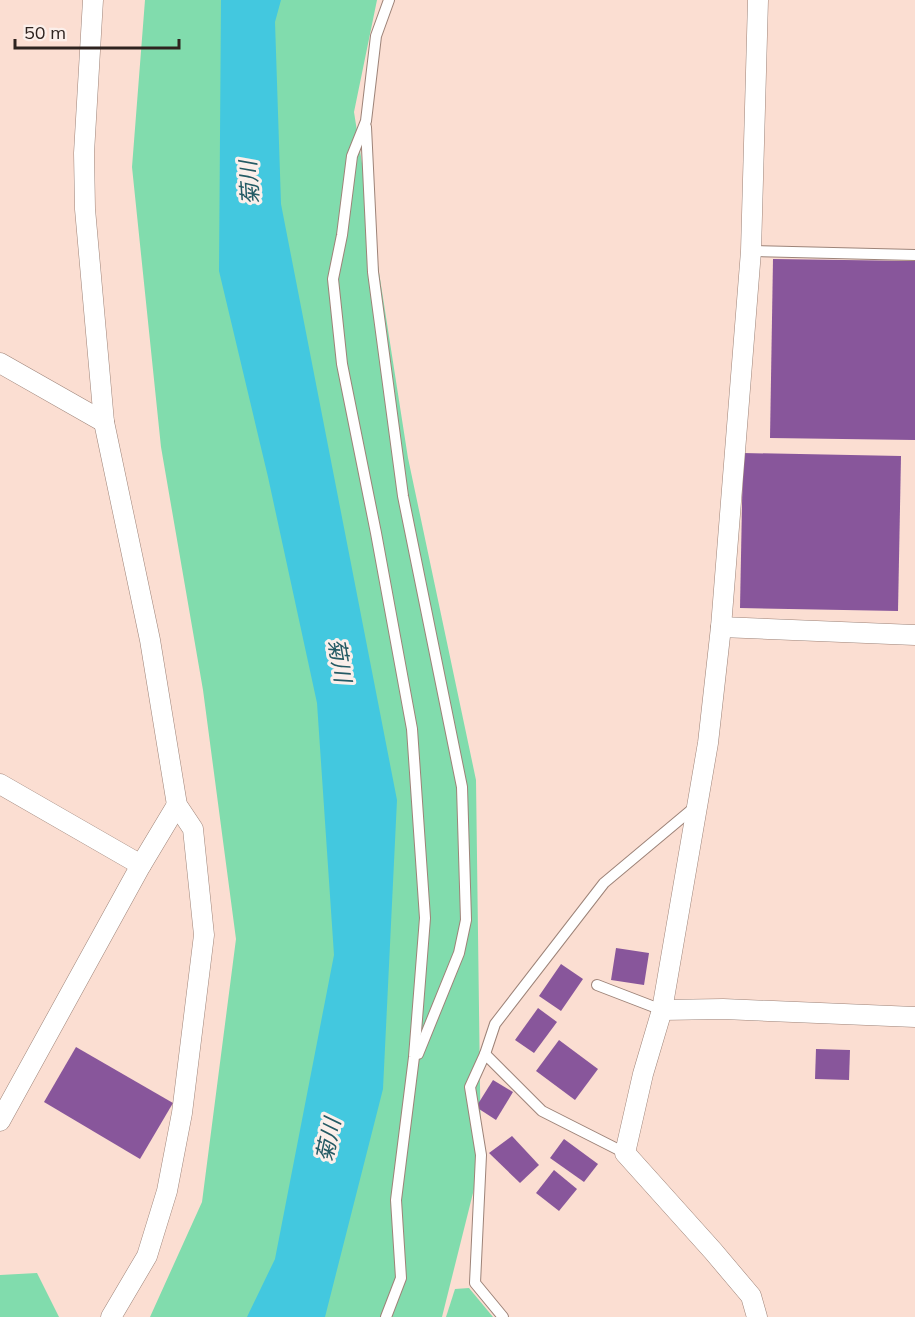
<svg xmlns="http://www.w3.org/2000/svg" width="915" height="1317" font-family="Mulish,'Noto Sans JP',sans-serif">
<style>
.green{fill:#81dcad}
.water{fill:#43c8df}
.building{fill:#88569b}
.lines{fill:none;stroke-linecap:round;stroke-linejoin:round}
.service-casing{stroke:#9d8378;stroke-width:12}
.minor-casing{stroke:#9d8378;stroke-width:21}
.service{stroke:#fff;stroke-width:10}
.minor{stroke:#fff;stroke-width:20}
.labels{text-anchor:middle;stroke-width:6;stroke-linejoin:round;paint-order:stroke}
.water-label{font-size:22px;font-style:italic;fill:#245a64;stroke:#fbefea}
</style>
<rect width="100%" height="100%" fill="#fbded2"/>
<g class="green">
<path d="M145 0H377L354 112 408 458 476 780 481 1161 442 1317H150L202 1202 236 939 203 690 161 447 132 167Z"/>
<path d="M37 1273 59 1317H0V1275Z"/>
<path d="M469 1288 493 1317H446L455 1289Z"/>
</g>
<path class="water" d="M221 0H281L275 22 281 204 397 800 383 1089 325 1317H247L275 1259 334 955 317 703 268 477 219 271Z"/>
<g class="building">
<path d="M773 259 915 261V440L770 438Z"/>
<path d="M743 453 901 456 898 611 740 608Z"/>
<path d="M616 948 649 953 644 985 611 980Z"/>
<path d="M561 964 583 979 561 1011 539 996Z"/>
<path d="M538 1008 557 1022 534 1053 515 1040Z"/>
<path d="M559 1040 598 1069 575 1100 536 1071Z"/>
<path d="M76 1047 173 1103 140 1159 44 1102Z"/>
<path d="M816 1049 850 1050 849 1080 815 1079Z"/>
<path d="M493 1080 513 1092 496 1120 476 1107Z"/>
<path d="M512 1136 539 1165 520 1183 489 1153Z"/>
<path d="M564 1139 598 1164 584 1182 550 1158Z"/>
<path d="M554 1170 577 1189 559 1211 536 1193Z"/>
</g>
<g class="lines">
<defs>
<g id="service">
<path d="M366 127 373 272 403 496 462 787 466 920 459 953 418 1054"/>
<path d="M751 251 915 255"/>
<path d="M597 985 662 1010"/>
<path d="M485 1054 495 1024 604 883 696 806"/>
<path d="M386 1317 401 1278 396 1200 414 1057 425 918 412 729 376 533 342 364 333 279 342 235 352 156 366 121 376 36 389 0"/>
<path d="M503 1317 475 1283 481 1155 470 1087 485 1054 542 1111 625 1153"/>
</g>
<g id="minor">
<path d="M93 0 84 153 85 209 104 422 150 640 177 805 193 829 204 935 182 1113 167 1191 147 1256 111 1317"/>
<path d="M0 363 104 422"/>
<path d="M721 627 915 635"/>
<path d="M0 784 141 865"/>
<path d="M662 1010 723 1009 915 1017"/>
<path d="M0 1121 141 865 177 805"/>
<path d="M757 1317 751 1296 713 1251 625 1153 643 1074 662 1010 708 743 721 627 751 251 758 0"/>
</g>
</defs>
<use href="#service" class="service-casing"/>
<use href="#minor" class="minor-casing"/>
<use href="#service" class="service"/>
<use href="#minor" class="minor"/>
</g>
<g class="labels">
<g class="water-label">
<text transform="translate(249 183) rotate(-94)" y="8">菊川</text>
<text transform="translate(340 660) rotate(80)" y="8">菊川</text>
<text transform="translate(328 1140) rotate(-78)" y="8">菊川</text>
</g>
</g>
<path d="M15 39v9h164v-9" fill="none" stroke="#2e231f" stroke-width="3"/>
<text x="24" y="39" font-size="18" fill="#2e231f" stroke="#fbefea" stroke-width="4.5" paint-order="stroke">50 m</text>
</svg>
